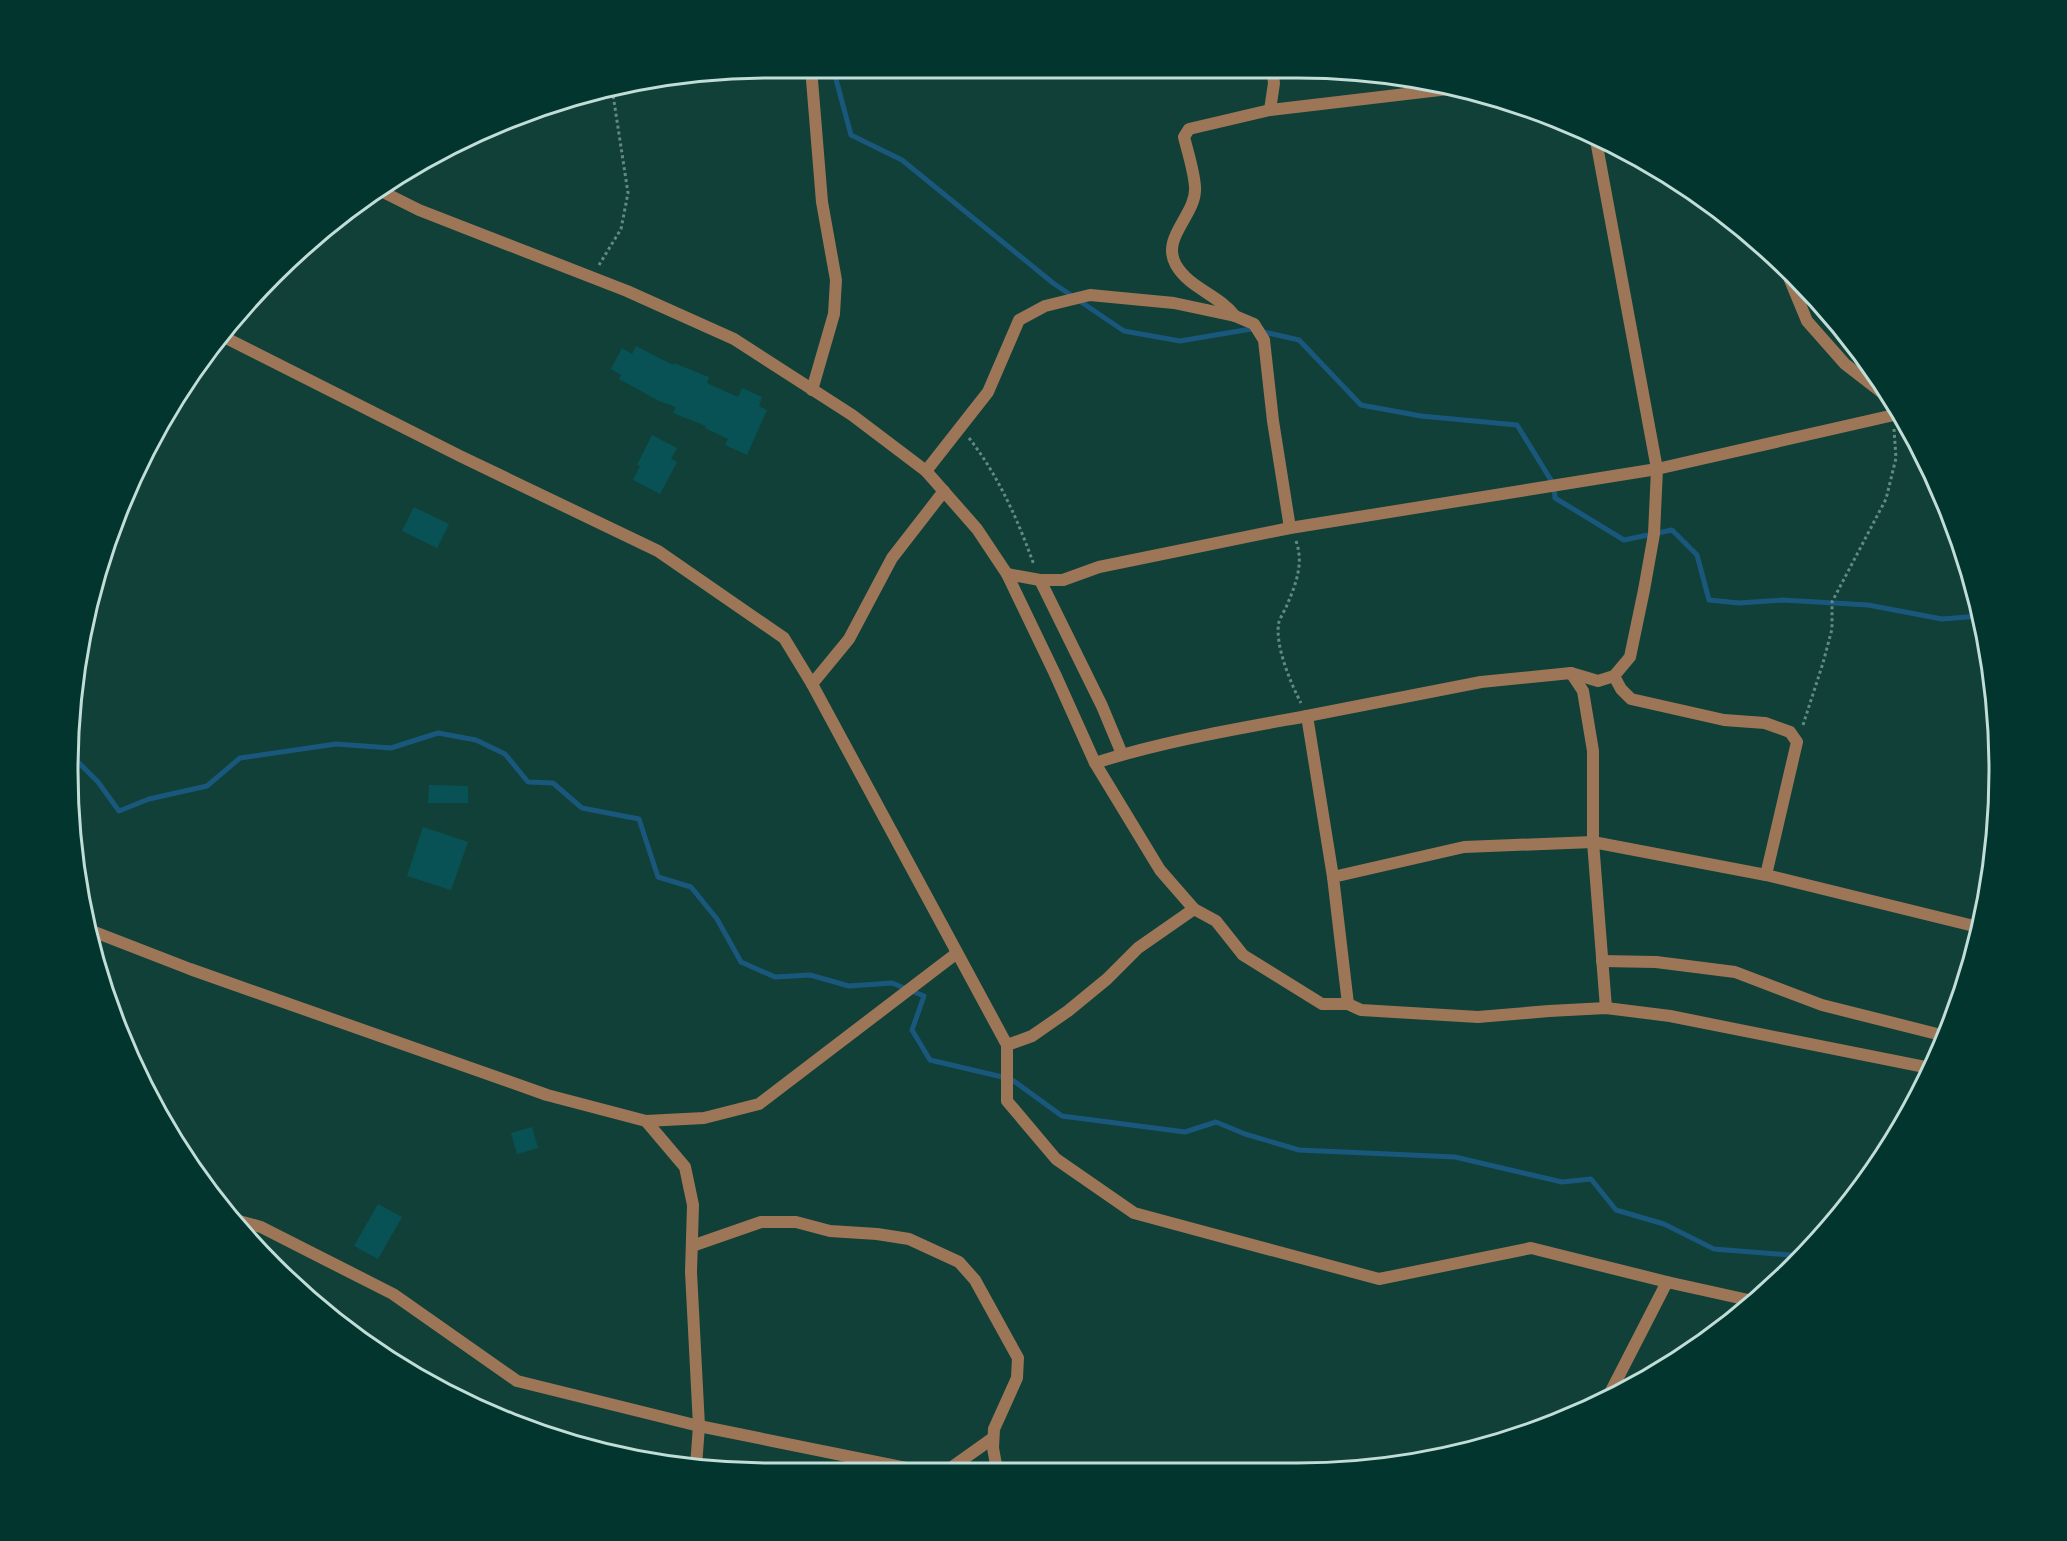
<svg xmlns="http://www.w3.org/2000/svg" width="2067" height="1541" font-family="Figtree,sans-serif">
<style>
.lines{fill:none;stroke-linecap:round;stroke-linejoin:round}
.stream{stroke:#1a577c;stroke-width:5}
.building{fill:#085256}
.path{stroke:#628a82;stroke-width:3;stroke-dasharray:3 3;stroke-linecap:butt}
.minor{stroke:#9d7657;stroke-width:12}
.rim{fill:none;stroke:#c0ddd7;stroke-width:3}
</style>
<rect width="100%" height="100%" fill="#104038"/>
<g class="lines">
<g class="stream">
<path d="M833 68 851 135 902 160 1053 283 1124 331 1180 341 1251 329 1299 340 1361 405 1421 416 1517 425 1554 485 1555 498 1624 540 1672 530 1697 555 1709 600 1739 603 1782 600 1868 605 1942 619 1980 616"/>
<path d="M73 757 98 782 119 811 149 799 207 786 240 758 336 744 391 748 438 733 476 740 505 754 528 782 553 783 582 808 639 819 658 877 691 887 717 919 741 962 775 977 810 975 849 986 892 983 924 996 912 1030 930 1060 1011 1079 1062 1116 1185 1132 1216 1122 1245 1134 1299 1150 1455 1157 1562 1182 1591 1179 1616 1210 1664 1224 1714 1249 1802 1256"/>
</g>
</g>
<g class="building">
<path d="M636 346 673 365 674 363 709 377 707 383 738 397 742 388 762 397 759 406 767 410 747 455 725 445 728 439 705 428 706 426 673 413 676 407 659 401 619 379 621 375 611 369 622 348 632 354Z"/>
<path d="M652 435 677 448 671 459 677 462 660 494 633 480 640 466 637 465Z"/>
<path d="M414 507 449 524 437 548 402 531Z"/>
<path d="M429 785 468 786V803H428Z"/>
<path d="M423 827 468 842 451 890 407 876Z"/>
<path d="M532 1127 538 1148 517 1154 511 1133Z"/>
<path d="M378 1204 402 1217 378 1259 354 1246Z"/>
</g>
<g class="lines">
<g class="path">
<path d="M599 265 621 229 628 193 612 88"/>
<path d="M969 438C998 475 1018 520 1034 565"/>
<path d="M1296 541C1304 563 1296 584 1287 605 1285 610 1281 616 1279 622 1274 644 1291 684 1301 703"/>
<path d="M1803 725 1823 663 1832 629V602L1886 499 1896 458 1894 429"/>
</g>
<g class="minor">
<path d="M811 68 822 202 836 280 834 314 812 390"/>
<path d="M1270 110 1274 83 1272 69"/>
<path d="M381 191 419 210 627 291 734 339 852 415 926 471 977 529 1007 574 1055 674 1095 763 1160 870 1194 909 1216 921 1243 955 1322 1004H1348L1361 1010 1478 1017 1549 1011 1606 1008 1670 1016 1930 1068"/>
<path d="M1787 268 1790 280 1807 321 1845 364 1889 398"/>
<path d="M1235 316C1218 294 1190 289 1176 265 1160 237 1197 215 1195 187 1194 171 1188 153 1184 137L1189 129 1270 110 1457 88"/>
<path d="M222 336 460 456 658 551 784 638 812 684 1007 1045V1101L1056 1159 1134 1213 1379 1279 1531 1248 1667 1282 1753 1301"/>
<path d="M926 471 988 392 1019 320 1045 306 1090 295 1174 303 1235 316 1254 324 1264 340 1273 421 1290 528"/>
<path d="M1007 574 1040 580H1063L1099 567 1290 528 1657 469 1595 135"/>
<path d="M1040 580 1102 706 1122 754"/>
<path d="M1571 673 1583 691 1593 751V842L1606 1008"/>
<path d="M1614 676 1621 689 1631 699 1724 720 1765 723 1790 732 1797 742 1766 875"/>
<path d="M812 684 849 639 892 558 944 491"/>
<path d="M1095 763C1164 741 1236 729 1307 716"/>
<path d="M1333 877 1307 716 1481 682 1571 673 1598 681 1614 676 1630 657 1644 590 1654 534 1657 469 1894 415 1900 416"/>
<path d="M92 931 190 969 547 1095 646 1121 704 1118 759 1104 957 953"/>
<path d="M1602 961 1656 962 1735 972 1822 1005 1945 1036"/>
<path d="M1348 1004 1333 877 1464 847 1593 842 1766 875 1978 927"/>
<path d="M1007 1045 1032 1036 1068 1011 1107 979 1138 948 1194 909"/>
<path d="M646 1121 685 1167 693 1205 691 1272 699 1426 696 1466"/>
<path d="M232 1219 261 1227 393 1294 517 1381 699 1426 921 1471"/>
<path d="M692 1246 761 1222H796L830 1231 877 1234 909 1239 959 1262 975 1280 1018 1358 1017 1378 994 1429 993 1448 997 1470"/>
<path d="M1609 1395 1667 1282"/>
<path d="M948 1470 993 1438"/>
</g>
</g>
<path d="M0 0H2067V1541H0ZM770 78H1297A692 692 0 0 1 1989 770V771A692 692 0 0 1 1297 1463H770A692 692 0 0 1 78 771V770A692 692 0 0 1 770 78Z" fill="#02352e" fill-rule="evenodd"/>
<path class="rim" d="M770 78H1297A692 692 0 0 1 1989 770V771A692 692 0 0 1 1297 1463H770A692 692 0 0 1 78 771V770A692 692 0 0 1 770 78Z"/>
</svg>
